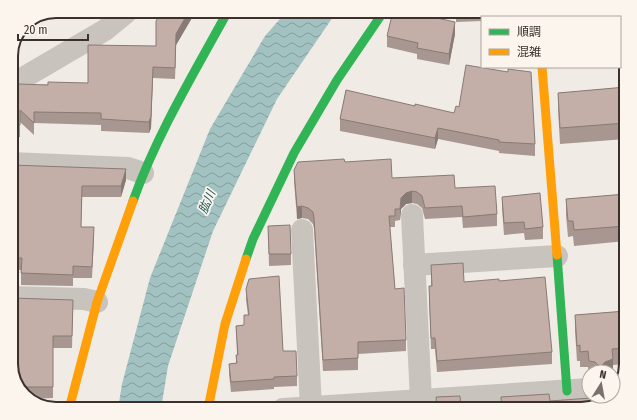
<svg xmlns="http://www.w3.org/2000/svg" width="637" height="420" font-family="'Fira Sans Condensed','Noto Sans JP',sans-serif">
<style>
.water{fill:url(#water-waves)}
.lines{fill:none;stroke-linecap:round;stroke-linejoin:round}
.street{stroke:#c9c3be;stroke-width:22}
.fast{stroke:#30b455;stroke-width:9}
.slow{stroke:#ff9f0a;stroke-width:9}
.wall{fill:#a89690}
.shaded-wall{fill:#887a75}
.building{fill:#c3afa7;stroke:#887a75}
.labels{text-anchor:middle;stroke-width:3.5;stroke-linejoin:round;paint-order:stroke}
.water-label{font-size:12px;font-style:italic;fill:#1f5a5e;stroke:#fbf5ee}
.rim{fill:none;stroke:#3b302b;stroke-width:2}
</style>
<defs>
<pattern id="water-waves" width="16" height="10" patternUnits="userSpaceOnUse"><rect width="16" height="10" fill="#a1c2c1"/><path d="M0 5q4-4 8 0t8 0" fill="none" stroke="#849e9d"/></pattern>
</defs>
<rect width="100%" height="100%" fill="#f0ebe5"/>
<path class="water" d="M287 11H337L277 99 213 231 168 366 161 409H118L122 384 150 278 210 129 265 36Z"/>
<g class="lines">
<g class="street">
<path d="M538 11 539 17"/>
<path d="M11 85 105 30 128 11"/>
<path d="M11 163 128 168 143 173"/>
<path d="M412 215 421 400"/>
<path d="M302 230 311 407"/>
<path d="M414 265 557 256"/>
<path d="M11 297 84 299 97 302"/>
<path d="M613 387 619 386"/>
<path d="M283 409 589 389"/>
</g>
<g class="fast">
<path d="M133 201C157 134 194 73 228 11"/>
<path d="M557 255 567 391"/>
<path d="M246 259 253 239 294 153 337 80 384 11"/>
</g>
<g class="slow">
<path d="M542 67 557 255"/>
<path d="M69 409 97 302 133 201"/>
<path d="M208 409 225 324 246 259"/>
</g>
</g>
<g class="wall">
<path d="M162 11H196L176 45 175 79 153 78 151 128 149 133 101 131V125L34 123V135L20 122V137H11V86L88 83 156 46Z"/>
<path d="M456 11H485V17H482V21L456 22Z"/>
<path d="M455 34 449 65 417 59V54L387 47V36Z"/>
<path d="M626 87V139L560 144 558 109V93Z"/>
<path d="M346 90 535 144V156L499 153V151L438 139 435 149 340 131V119Z"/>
<path d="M345 162 392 178 455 188 497 214V226L463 228 462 217 425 219 422 208 417 204 412 203 406 204 401 209 400 220 395 221V227H390L395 289 406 340V351L358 354V370L323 371 314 229 313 224 308 219 302 218 297 219 294 181V170Z"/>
<path d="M11 165 126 180 121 197H82L81 227 94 239 92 278H73V286L21 285V270L11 269Z"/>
<path d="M626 194V241L574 246 573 236 568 237 566 215V199Z"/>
<path d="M502 197 543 227V239L525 240 524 233 504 235 502 208Z"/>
<path d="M268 226 291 254V265L269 266Z"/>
<path d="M431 265 464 282 499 281 552 352V364L437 372 435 349H431L429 297V286H431Z"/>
<path d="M246 289 297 376V386L274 387V389L231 392 229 374V364L236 363V355H237L236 326 244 325V315H248L246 300Z"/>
<path d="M73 300 72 348H53V398L29 399 11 366Z"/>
<path d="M626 311V364L613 365V372H589V377L588 367H580V361H577L575 331V315Z"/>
</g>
<g class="shaded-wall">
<path d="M189 11H196L176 45 175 79 176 34Z"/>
<path d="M455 22V34L449 65V54Z"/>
<path d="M153 67 151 128 149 133V122Z"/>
<path d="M438 128V139L435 149V138Z"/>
<path d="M126 169V180L121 197V186Z"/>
<path d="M412 191V203L406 204 401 209 400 220V209L401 198 406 193Z"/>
<path d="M302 206V218L297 219V207Z"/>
<path d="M613 359V372H601V366L605 362Z"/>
</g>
<g class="building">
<path d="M162 11H189L176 34 175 68 153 67 151 116 149 122 101 119V113L34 112V123L20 110V125H11V86L18 84 48 85V82L88 83V45L156 46V21Z"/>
<path d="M393 11H405L455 22 449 54 417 48 418 43 387 36Z"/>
<path d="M554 11H581L600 17H554Z"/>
<path d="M466 65 508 72V69L531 72 535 144 499 142V140L438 128 435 138 340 119 346 90 415 106V104L454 113 456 106 459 107Z"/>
<path d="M626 87V123L560 128 558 93Z"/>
<path d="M344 159 345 162 391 159 392 178 454 175 455 188 495 186 497 214 463 217 462 206 425 208 422 196 417 192 412 191 406 193 401 198 400 209H395V216H389L395 289 404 288 406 340 358 342V358L323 360 314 218 313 212 308 208 302 206 297 207 294 170 298 162Z"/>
<path d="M11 165 126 169 121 186H82L81 227H94L92 267 73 266V275L21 273 22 258H11Z"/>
<path d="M540 193 543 227 525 229 524 222 504 223 502 197Z"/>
<path d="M626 194V226L574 230 573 221H568L566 199Z"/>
<path d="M290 225 291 254H269L268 226Z"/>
<path d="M463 263 464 282 499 279V281L545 277 552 352 437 361 435 338H431L429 286H432L431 265Z"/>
<path d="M279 276 283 351H296L297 376 274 377V379L231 382 229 364 237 363 236 355H238L236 326 244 325V315H249L246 289 249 279Z"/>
<path d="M11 298 73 300 72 336H53V387H23L11 366Z"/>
<path d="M626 311V348L612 349 613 359 605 362 601 366V371L599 366 595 362 589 361 588 351 580 352V345L577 346 575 315Z"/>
<path d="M613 388H614L615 392 613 394Z"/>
<path d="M549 394 550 401 591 398V396H610L601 404 581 409H502L501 397Z"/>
<path d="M460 396 461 409H437L436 397Z"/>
<path d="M349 403 350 409H291L326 408V405Z"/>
</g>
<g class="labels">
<g class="water-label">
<text transform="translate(207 202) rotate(-67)" y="4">肱川</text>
</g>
</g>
<path d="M0 0H637V420H0ZM56 18H581A38 38 0 0 1 619 56V364A38 38 0 0 1 581 402H56A38 38 0 0 1 18 364V56A38 38 0 0 1 56 18Z" fill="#fbf5ee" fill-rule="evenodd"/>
<path class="rim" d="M56 18H581A38 38 0 0 1 619 56V364A38 38 0 0 1 581 402H56A38 38 0 0 1 18 364V56A38 38 0 0 1 56 18Z"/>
<rect x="481" y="16" width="140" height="52" fill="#fbf5ee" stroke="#aea6a0"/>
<rect x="489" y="29" width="20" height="6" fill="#30b455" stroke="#aea6a0"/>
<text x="517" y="36" font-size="12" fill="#3b302b">順調</text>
<rect x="489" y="49" width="20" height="6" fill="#ff9f0a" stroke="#aea6a0"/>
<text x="517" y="56" font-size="12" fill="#3b302b">混雑</text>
<g transform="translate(601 384) rotate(11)"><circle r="19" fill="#fbf5ee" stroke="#aea6a0"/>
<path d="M0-3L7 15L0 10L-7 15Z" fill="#7a716c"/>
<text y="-6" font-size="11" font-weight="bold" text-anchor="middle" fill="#3b302b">N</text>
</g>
<path d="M18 34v6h70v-6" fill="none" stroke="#3b302b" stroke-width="2"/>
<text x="24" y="34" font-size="12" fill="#3b302b" stroke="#fbf5ee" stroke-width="3" paint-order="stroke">20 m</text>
</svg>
